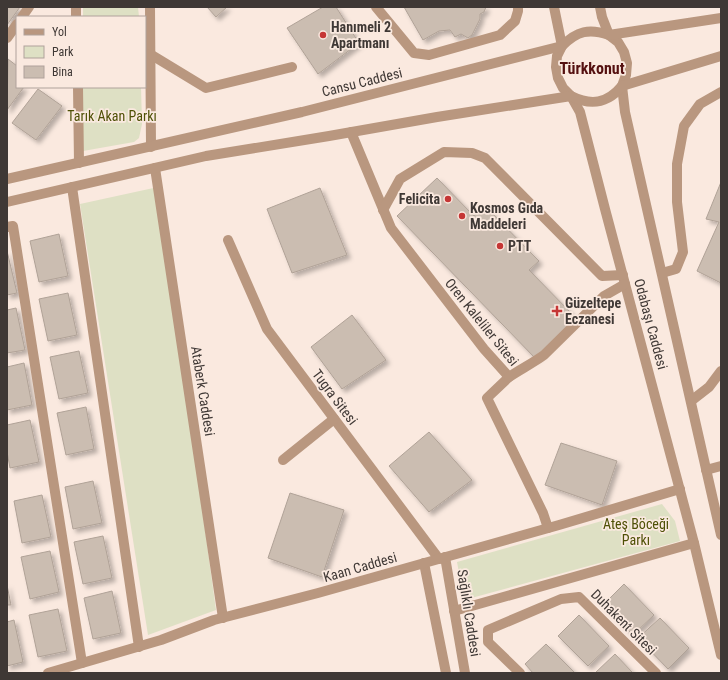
<svg xmlns="http://www.w3.org/2000/svg" width="728" height="680" font-family="'Roboto Condensed',sans-serif">
<style>
.green{fill:#dee0c4}
.building{fill:#cbbdb1;stroke:#b0a297;filter:url(#shadow)}
.lines{fill:none;stroke-linecap:round;stroke-linejoin:round}
.minor{stroke:#b9977f;stroke-width:10}
.poi-dot{fill:#c53635;stroke:#fae9df;stroke-width:1.5}
.labels{text-anchor:middle;stroke-width:3.5;stroke-linejoin:round;paint-order:stroke}
.poi-label{font-size:14px;font-weight:bold;fill:#3f3835;stroke:#fae9df;text-anchor:start}
.street-label{font-size:14px;fill:#3f3835;stroke:#fae9df}
.park-label{font-size:14px;fill:#4e5006;stroke:#fae9df}
.quarter-label{font-size:16px;font-weight:bold;fill:#541010;stroke:#fae9df}
</style>
<defs>
<filter id="shadow"><feDropShadow dx="3.5" dy="3.5" stdDeviation="2" flood-color="#0004"/></filter>
</defs>
<rect width="100%" height="100%" fill="#fae9df"/>
<g class="green">
<path d="M83 7H138L139 17H83Z"/>
<path d="M83 87H141L142 124 139 138 134 142 83 151Z"/>
<path d="M158 187 216 610 148 635 80 204Z"/>
<path d="M662 504 675 521 680 541 464 600 457 562Z"/>
</g>
<g class="building">
<path d="M7 7H20L7 25Z"/>
<path d="M207 7H227L216 17Z"/>
<path d="M323 7H336L359 43 318 74 287 28Z"/>
<path d="M404 7H486L484 12 480 14V19L472 35 468 38 461 34 455 37 450 30 439 31 423 40Z"/>
<path d="M8 59 17 66V87H24L7 110Z"/>
<path d="M38 89 62 106 36 140 12 123Z"/>
<path d="M437 178 474 216 485 206 539 261 529 270 576 318 535 358 397 216Z"/>
<path d="M721 182V283L697 271 719 222 706 219Z"/>
<path d="M320 188 347 255 292 273 267 209Z"/>
<path d="M59 234 68 276 39 282 30 241Z"/>
<path d="M7 251 17 293 7 295Z"/>
<path d="M68 293 77 335 48 341 39 299Z"/>
<path d="M16 308 25 350 7 353V310Z"/>
<path d="M352 315 386 360 342 389 311 347Z"/>
<path d="M79 351 88 393 59 399 50 357Z"/>
<path d="M24 363 32 405 7 410V367Z"/>
<path d="M86 407 94 449 66 455 57 413Z"/>
<path d="M30 420 39 462 10 468 7 452V425Z"/>
<path d="M429 432 472 480 429 512 389 466Z"/>
<path d="M561 443 617 461 602 505 545 485Z"/>
<path d="M93 481 102 523 73 529 65 487Z"/>
<path d="M290 493 344 510 322 577 268 558Z"/>
<path d="M42 495 51 537 22 543 14 501Z"/>
<path d="M103 536 112 578 83 584 74 542Z"/>
<path d="M50 551 59 592 30 599 21 557Z"/>
<path d="M624 584 654 615 633 635 603 605Z"/>
<path d="M7 585 11 605H7Z"/>
<path d="M112 591 121 633 93 639 84 598Z"/>
<path d="M58 609 67 651 38 657 29 615Z"/>
<path d="M579 615 609 646 588 666 558 636Z"/>
<path d="M660 618 689 648 668 669 638 638Z"/>
<path d="M14 620 23 662 7 666V622Z"/>
<path d="M546 644 575 673H533L525 664Z"/>
<path d="M615 654 633 673H595Z"/>
</g>
<g class="lines">
<g class="minor">
<path d="M76 7V17"/>
<path d="M150 7 151 147"/>
<path d="M376 7 414 53 429 55 500 35 515 21 518 11V7"/>
<path d="M554 7 562 46 557 56 556 67 558 78 563 88 571 96 580 112 605 209 694 543 721 655"/>
<path d="M600 7 602 17 609 35 618 42 624 52 627 63 626 75 622 86 625 112 721 535"/>
<path d="M22 17 29 7"/>
<path d="M7 38 17 24"/>
<path d="M150 54 206 88 292 67"/>
<path d="M78 87 79 163"/>
<path d="M351 132 391 228 484 349 509 377 487 398 543 513 548 528"/>
<path d="M155 168 223 618"/>
<path d="M7 179 302 112 562 46C577 31 589 28 609 35L721 18"/>
<path d="M72 187 139 647"/>
<path d="M7 202 206 156 329 136 437 117 571 96C591 106 607 104 622 86L721 56"/>
<path d="M383 210 400 179 444 152 472 153 485 158 602 276 623 275"/>
<path d="M7 227 13 226 82 663"/>
<path d="M228 240 267 329 439 559"/>
<path d="M662 273 676 269 683 252 677 202V164L684 126 700 104 721 92"/>
<path d="M509 377C521 369 533 363 544 355L604 296 625 284"/>
<path d="M691 401 709 387 721 371"/>
<path d="M283 460 334 419"/>
<path d="M706 470 721 466"/>
<path d="M445 557 465 673"/>
<path d="M424 563 446 673"/>
<path d="M454 611 694 543"/>
<path d="M48 673 161 640 214 620 318 593 559 525 680 489"/>
<path d="M520 673 488 642V630L561 599 579 597 656 673"/>
</g>
</g>
<g class="poi-dot">
<circle cx="323" cy="35" r="4"/>
<circle cx="448" cy="199" r="4"/>
<circle cx="462" cy="216" r="4"/>
<circle cx="500" cy="246" r="4"/>
<path d="M555 305h4v4h4v4h-4v4h-4v-4h-4v-4h4z"/>
</g>
<g class="labels">
<g class="poi-label">
<text x="331" y="32">Hanımeli 2<tspan x="331" dy="16">Apartmanı</tspan></text>
<text x="440" y="204" text-anchor="end">Felicita</text>
<text x="470" y="213">Kosmos Gıda<tspan x="470" dy="16">Maddeleri</tspan></text>
<text x="508" y="251">PTT</text>
<text x="565" y="308">Güzeltepe<tspan x="565" dy="16">Eczanesi</tspan></text>
</g>
<g class="street-label">
<text transform="translate(362 82) rotate(-14)" y="5">Cansu Caddesi</text>
<text transform="translate(482 322) rotate(51)" y="5">Oren Kaleliler Sitesi</text>
<text transform="translate(651 324) rotate(75)" y="5">Odabaşı Caddesi</text>
<text transform="translate(203 391) rotate(81)" y="5">Ataberk Caddesi</text>
<text transform="translate(335 397) rotate(53)" y="5">Tugra Sitesi</text>
<text transform="translate(360 567) rotate(-16)" y="5">Kaan Caddesi</text>
<text transform="translate(469 613) rotate(81)" y="5">Sağlıklı Caddesi</text>
<text transform="translate(624 622) rotate(45)" y="5">Duhakent Sitesi</text>
</g>
<g class="park-label">
<text x="112" y="121">Tarık Akan Parkı</text>
<text x="636" y="529">Ateş Böceği<tspan x="636" dy="16">Parkı</tspan></text>
</g>
<g class="quarter-label">
<text x="592" y="74">Türkkonut</text>
</g>
</g>
<rect width="728" height="680" fill="none" stroke="#3f3835" stroke-width="16"/>
<rect x="16" y="16" width="130" height="72" fill="#fae9df" stroke="#afa29b"/>
<rect x="24" y="29" width="20" height="6" fill="#b9977f" stroke="#afa29b"/>
<text x="52" y="36" font-size="12" fill="#3f3835">Yol</text>
<rect x="24" y="46" width="20" height="12" fill="#dee0c4" stroke="#afa29b"/>
<text x="52" y="56" font-size="12" fill="#3f3835">Park</text>
<rect x="24" y="66" width="20" height="12" fill="#cbbdb1" stroke="#afa29b"/>
<text x="52" y="76" font-size="12" fill="#3f3835">Bina</text>
</svg>
